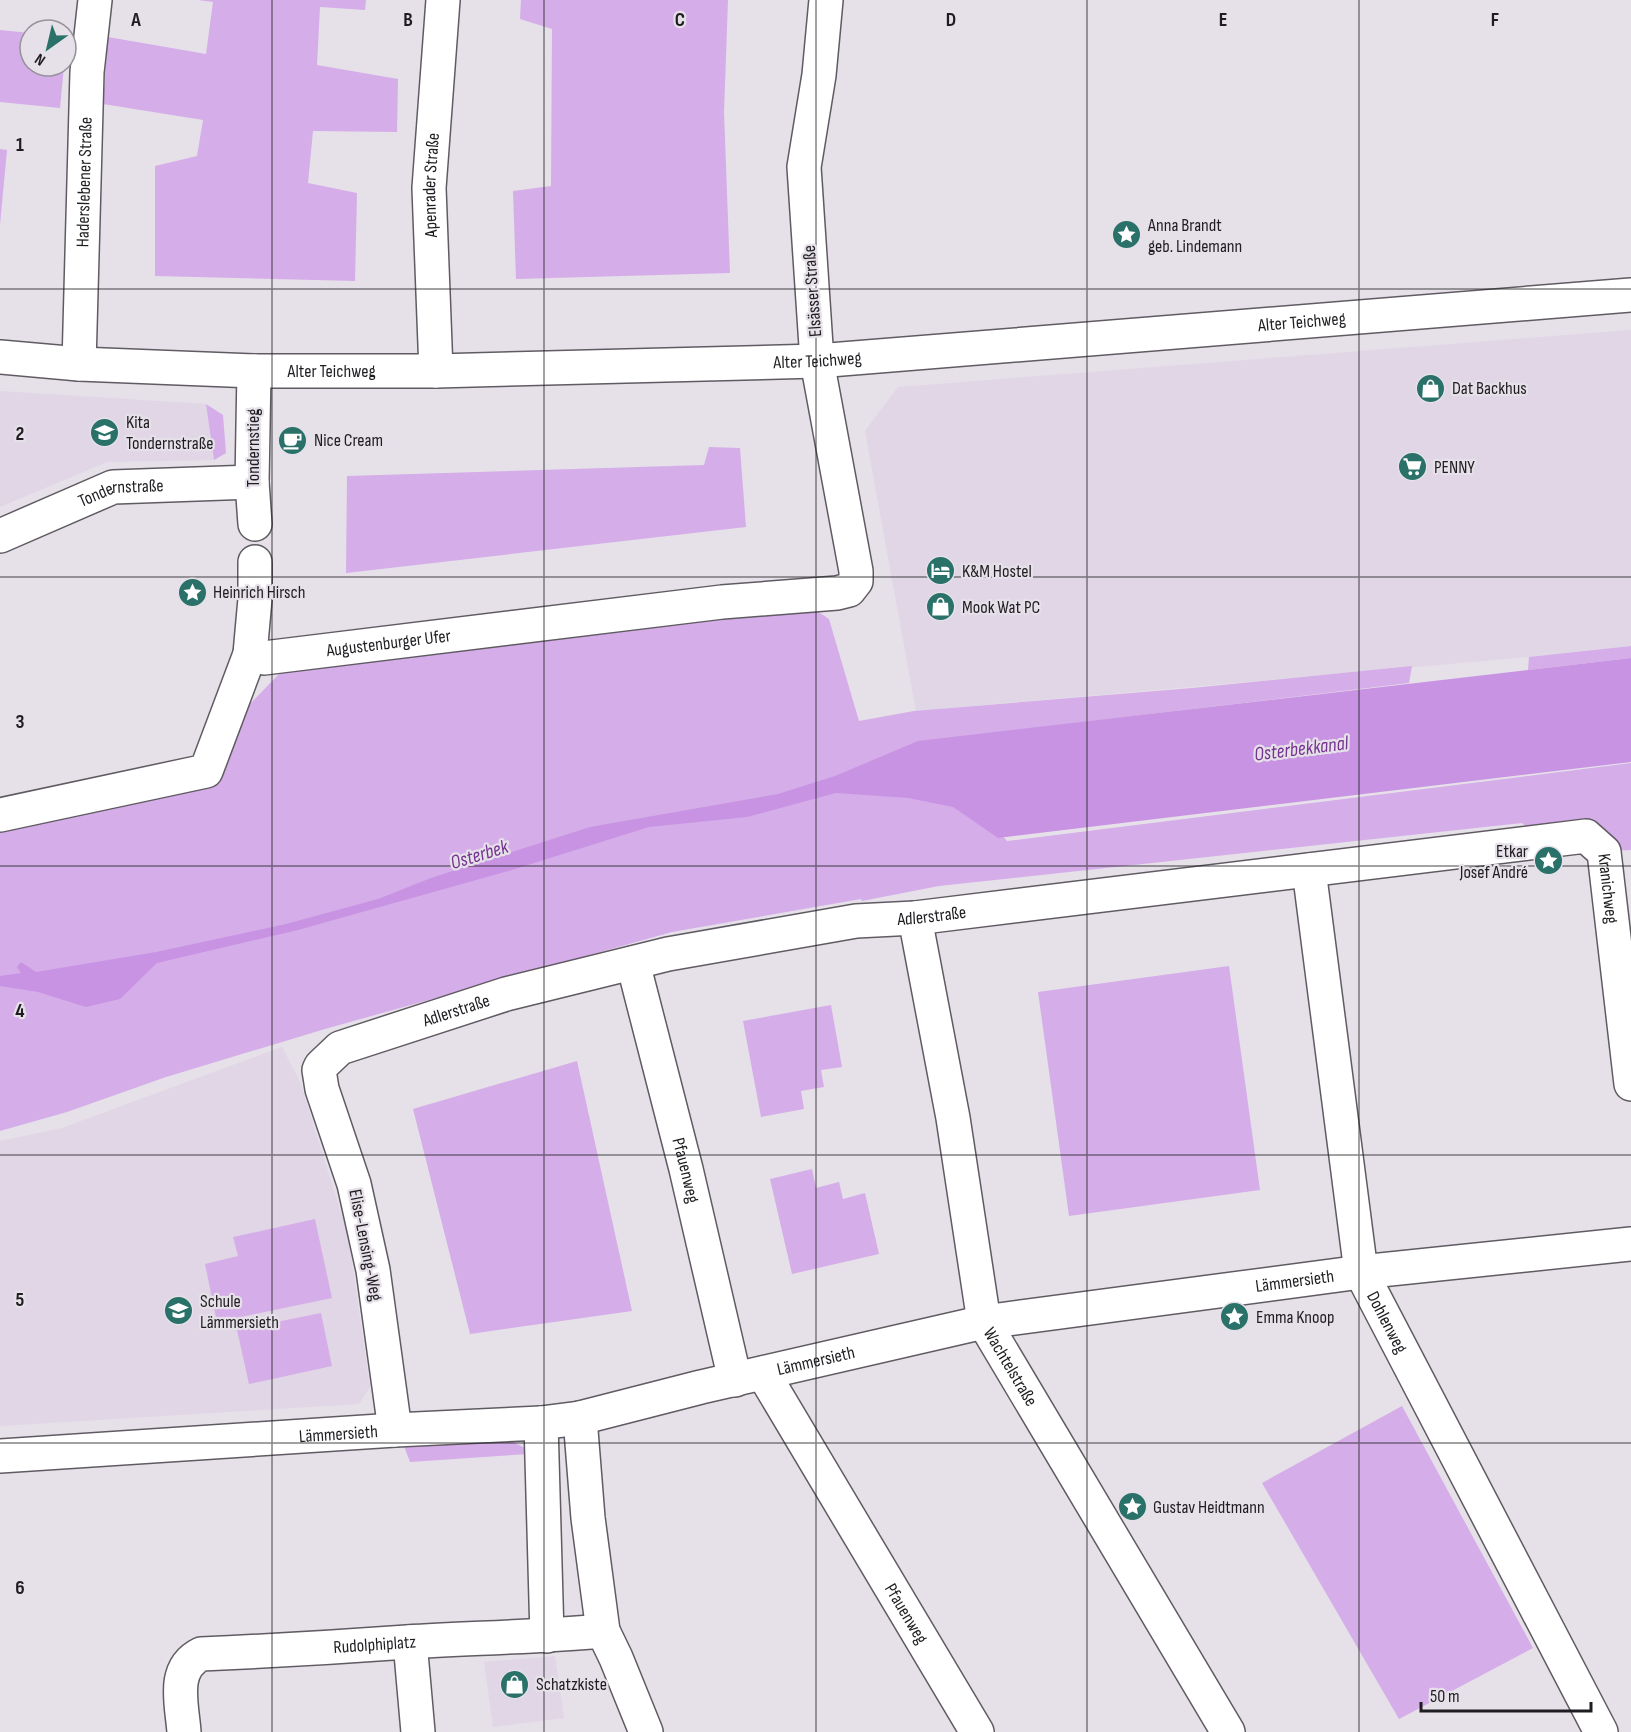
<svg xmlns="http://www.w3.org/2000/svg" width="1631" height="1732" font-family="'Sofia Sans Condensed',sans-serif">
<style>
.built{fill:#e0d6e6}
.green{fill:#d5ade9}
.water{fill:#c893e3}
.lines{fill:none;stroke-linecap:round;stroke-linejoin:round}
.minor-casing{stroke:#605b62;stroke-width:36}
.minor{stroke:#fff;stroke-width:33}
.grid{fill:none;stroke:#1f1d21;stroke-width:1.5;stroke-opacity:0.55}
.labels{text-anchor:middle;stroke-width:4.5;stroke-linejoin:round;paint-order:stroke}
.street-label{font-size:18px;fill:#1f1d21;stroke:#e6e0e9}
.poi-label{font-size:18px;fill:#1f1d21;stroke:#e6e0e9;text-anchor:start}
.water-label{font-size:20px;font-style:italic;fill:#753491;stroke:#e6e0e9}
.grid-label{font-size:20px;text-anchor:middle;font-weight:bold;fill:#1f1d21;stroke:#e6e0e9;stroke-width:4.5;stroke-linejoin:round;paint-order:stroke}
</style>
<rect width="100%" height="100%" fill="#e6e0e9"/>
<g class="built">
<path d="M1631 330V646L1529 657 916 711 865 431 898 387Z"/>
<path d="M0 391 206 404 214 460 107 462 0 507Z"/>
<path d="M282 1047 300 1082 348 1235 370 1387 359 1404 0 1426V1141L62 1128Z"/>
<path d="M555 1656 564 1718 493 1727 484 1662Z"/>
</g>
<g class="green">
<path d="M198 0H366L365 10 320 7 317 65 398 79 397 132 313 131 308 183 357 193 355 281 155 276V166L197 156 203 120 103 104 108 37 206 54 213 2Z"/>
<path d="M521 0H728L724 112 730 273 516 279 513 191 551 186 552 29 520 19Z"/>
<path d="M0 30 30 33V66H64L60 108 0 102Z"/>
<path d="M0 149 7 150 0 225Z"/>
<path d="M206 404 223 415 226 453 214 460Z"/>
<path d="M709 447 740 448 746 527 346 573 347 476 704 465Z"/>
<path d="M761 609 817 611 829 619 859 721 914 711 1192 688 1412 666 1409 683 918 742 1007 841 1631 763V850L1560 853 1522 823 939 886 862 901 861 899 672 932 325 1029 166 1077 67 1112 0 1131V826L212 785 246 708 280 673Z"/>
<path d="M1631 646V658L1528 670 1529 657Z"/>
<path d="M1229 966 1260 1190 1069 1216 1038 992Z"/>
<path d="M831 1005 842 1067 821 1070 824 1087 801 1091 804 1109 761 1117 743 1021Z"/>
<path d="M577 1061 632 1311 470 1334 413 1109Z"/>
<path d="M812 1169 816 1188 839 1182 843 1199 865 1193 879 1254 792 1274 770 1179Z"/>
<path d="M315 1219 332 1298 217 1322 205 1264 238 1256 233 1237Z"/>
<path d="M321 1313 332 1366 249 1384 237 1330Z"/>
<path d="M1402 1406 1533 1648 1399 1719 1262 1483Z"/>
<path d="M513 1442 527 1449 528 1454 410 1462 404 1446Z"/>
</g>
<path class="water" d="M1631 658V762L998 838 953 807 908 798 836 793 747 817 649 827 515 869 298 930 157 963 120 999 86 1007 38 992 0 986V976L21 973 17 967 21 962 36 972 156 952 286 924 378 899 431 878 590 827 778 794 835 776 918 741Z"/>
<g class="lines">
<defs>
<g id="minor">
<path id="s1" d="M0 357 79 364 254 371H436L817 361 1631 295"/>
<path id="s2" d="M79 364 87 72 95 0"/>
<path d="M254 371 252 482 255 524"/>
<path id="s3" d="M436 371 429 188 443 0"/>
<path id="s4" d="M0 536 113 487 252 482"/>
<path id="s5" d="M250 654 264 658 722 602 837 593 849 590 856 581V571L817 361 804 167 819 75 826 0"/>
<path d="M0 815 206 771 250 654 255 599V562"/>
<path id="s6" d="M1309 870 1361 1272 1601 1732"/>
<path id="s7" d="M915 918 953 1118 984 1322 1228 1732"/>
<path id="s8" d="M633 963 686 1169 735 1380"/>
<path id="s9" d="M763 1373 977 1732"/>
<path d="M580 1418 588 1518 603 1631 616 1658 646 1732"/>
<path d="M541 1423 547 1636"/>
<path id="s10" d="M395 1430 373 1270 354 1184 322 1089 319 1070 321 1066 340 1048 506 994 668 954 856 921 915 918 1586 836 1604 852 1631 1084"/>
<path id="s11" d="M0 1456 395 1430 541 1423 580 1418 701 1387 984 1322 1361 1272 1631 1244"/>
<path d="M410 1642 418 1732"/>
<path id="s12" d="M184 1732C182 1704 171 1669 201 1654 270 1651 338 1647 407 1642 472 1638 537 1637 603 1631"/>
</g>
</defs>
<use href="#minor" class="minor-casing"/>
<use href="#minor" class="minor"/>
</g>
<path class="grid" d="M272 0V1732M544 0V1732M816 0V1732M1087 0V1732M1359 0V1732M0 289H1631M0 577H1631M0 866H1631M0 1155H1631M0 1443H1631"/>
<defs>
<symbol id="sight-disc" viewBox="-11 -11 22 22"><circle r="9.5" fill="#297169" stroke="#e6e0e9"/><path d="M0-6L1.8-2.2L6-1.7L2.9 1.2L3.7 5.4L0 3.3L-3.7 5.4L-2.9 1.2L-6-1.7L-1.8-2.2Z" fill="#fff"/></symbol>
<symbol id="shop-disc" viewBox="-11 -11 22 22"><circle r="9.5" fill="#297169" stroke="#e6e0e9"/><path d="M-5-2.5h2.3a2.7 3.5 0 0 1 5.4 0H5L5.5 6h-11ZM-1.5-2.5h3a1.5 2.3 0 0 0-3 0Z" fill="#fff"/></symbol>
<symbol id="school-disc" viewBox="-11 -11 22 22"><circle r="9.5" fill="#297169" stroke="#e6e0e9"/><path d="M0-5L7-2L0 1L-7-2ZM-4 1L0 2.5L4 1V4Q0 6-4 4Z" fill="#fff"/></symbol>
<symbol id="cafe-disc" viewBox="-11 -11 22 22"><circle r="9.5" fill="#297169" stroke="#e6e0e9"/><path d="M-5.5-4.5H6V0H3Q3 3.5 0 3.5H-2.5Q-5.5 3.5-5.5 0ZM3-3.2v2h1.7v-2ZM-6 4.5H4V6H-6Z" fill="#fff"/></symbol>
<symbol id="supermarket-disc" viewBox="-11 -11 22 22"><circle r="9.5" fill="#297169" stroke="#e6e0e9"/><path d="M-6-5.5h2.5l.6 2H6L4.5 2H-2.5L-4.4-4H-6ZM-1.5 3.2a1.3 1.3 0 1 0 .1 0ZM3 3.2a1.3 1.3 0 1 0 .1 0Z" fill="#fff"/></symbol>
<symbol id="hotel-disc" viewBox="-11 -11 22 22"><circle r="9.5" fill="#297169" stroke="#e6e0e9"/><path d="M-6-4.5h1.5V1H6V5H4.5V3h-9V5H-6ZM-4 0a1.8 1.8 0 1 1 3.6 0ZM.5 0V-2.5h3Q6-2.5 6 0Z" fill="#fff"/></symbol>
</defs>
<g fill-rule="evenodd">
<use href="#sight-disc" x="1110" y="218" width="33" height="33"/>
<use href="#shop-disc" x="1414" y="372" width="33" height="33"/>
<use href="#school-disc" x="88" y="416" width="33" height="33"/>
<use href="#cafe-disc" x="276" y="424" width="33" height="33"/>
<use href="#supermarket-disc" x="1396" y="450" width="33" height="33"/>
<use href="#hotel-disc" x="924" y="554" width="33" height="33"/>
<use href="#sight-disc" x="176" y="576" width="33" height="33"/>
<use href="#shop-disc" x="924" y="590" width="33" height="33"/>
<use href="#sight-disc" x="1532" y="844" width="33" height="33"/>
<use href="#school-disc" x="162" y="1294" width="33" height="33"/>
<use href="#sight-disc" x="1218" y="1300" width="33" height="33"/>
<use href="#sight-disc" x="1116" y="1490" width="33" height="33"/>
<use href="#shop-disc" x="498" y="1668" width="33" height="33"/>
</g>
<g class="labels">
<g class="street-label">
<text dy="6" stroke="none"><textPath href="#s2" startOffset="182">Haderslebener Straße</textPath></text>
<text dy="6" stroke="none"><textPath href="#s3" startOffset="186">Apenrader Straße</textPath></text>
<text transform="translate(812 291) rotate(-94)" y="6">Elsässer Straße</text>
<text dy="6" stroke="none"><textPath href="#s1" startOffset="1304">Alter Teichweg</textPath></text>
<text dy="6" stroke="none"><textPath href="#s1" startOffset="818">Alter Teichweg</textPath></text>
<text dy="6" stroke="none"><textPath href="#s1" startOffset="332">Alter Teichweg</textPath></text>
<text transform="translate(253 448) rotate(-90)" y="6">Tondernstieg</text>
<text dy="6" stroke="none"><textPath href="#s4" startOffset="130">Tondernstraße</textPath></text>
<text dy="6" stroke="none"><textPath href="#s5" startOffset="140">Augustenburger Ufer</textPath></text>
<text dy="6" stroke="none"><textPath href="#s10" startOffset="1728">Kranichweg</textPath></text>
<text dy="6" stroke="none"><textPath href="#s10" startOffset="1008">Adlerstraße</textPath></text>
<text dy="6" stroke="none"><textPath href="#s10" startOffset="522">Adlerstraße</textPath></text>
<text dy="6" stroke="none"><textPath href="#s8" startOffset="214">Pfauenweg</textPath></text>
<text transform="translate(366 1245) rotate(79)" y="6">Elise-Lensing-Weg</text>
<text dy="6" stroke="none"><textPath href="#s11" startOffset="1310">Lämmersieth</textPath></text>
<text dy="6" stroke="none"><textPath href="#s6" startOffset="462">Dohlenweg</textPath></text>
<text dy="6" stroke="none"><textPath href="#s11" startOffset="824">Lämmersieth</textPath></text>
<text dy="6" stroke="none"><textPath href="#s7" startOffset="462">Wachtelstraße</textPath></text>
<text dy="6" stroke="none"><textPath href="#s11" startOffset="339">Lämmersieth</textPath></text>
<text dy="6" stroke="none"><textPath href="#s9" startOffset="280">Pfauenweg</textPath></text>
<text dy="6" stroke="none"><textPath href="#s12" startOffset="260">Rudolphiplatz</textPath></text>
</g>
<g class="poi-label">
<text x="1148" y="231">Anna Brandt<tspan x="1148" dy="21">geb. Lindemann</tspan></text>
<text x="1452" y="394">Dat Backhus</text>
<text x="126" y="428">Kita<tspan x="126" dy="21">Tondernstraße</tspan></text>
<text x="314" y="446">Nice Cream</text>
<text x="1434" y="473">PENNY</text>
<text x="962" y="577">K&amp;M Hostel</text>
<text x="213" y="598">Heinrich Hirsch</text>
<text x="962" y="613">Mook Wat PC</text>
<text x="1528" y="857" text-anchor="end">Etkar<tspan x="1528" dy="21">Josef André</tspan></text>
<text x="200" y="1307">Schule<tspan x="200" dy="21">Lämmersieth</tspan></text>
<text x="1256" y="1323">Emma Knoop</text>
<text x="1153" y="1513">Gustav Heidtmann</text>
<text x="536" y="1690">Schatzkiste</text>
</g>
<g class="water-label">
<text transform="translate(1301 748) rotate(-7)" y="7">Osterbekkanal</text>
<text transform="translate(479 854) rotate(-17)" y="7">Osterbek</text>
</g>
</g>
<g class="grid-label">
<text x="136" y="26">A</text>
<text x="408" y="26">B</text>
<text x="680" y="26">C</text>
<text x="951" y="26">D</text>
<text x="1223" y="26">E</text>
<text x="1495" y="26">F</text>
<text x="20" y="151">1</text>
<text x="20" y="440">2</text>
<text x="20" y="728">3</text>
<text x="20" y="1017">4</text>
<text x="20" y="1306">5</text>
<text x="20" y="1594">6</text>
</g>
<g transform="translate(48 48) rotate(214)"><circle r="28" fill="#e6e0e9" stroke="#969299" stroke-width="1.5"/>
<path d="M0-4.5L10 22L0 15L-10 22Z" fill="#297169"/>
<text y="-9" font-size="16" font-weight="bold" text-anchor="middle" fill="#1f1d21">N</text>
</g>
<path d="M1421 1702v9h170v-9" fill="none" stroke="#1f1d21" stroke-width="3"/>
<text x="1430" y="1702" font-size="18" fill="#1f1d21" stroke="#e6e0e9" stroke-width="4.5" paint-order="stroke">50 m</text>
</svg>
